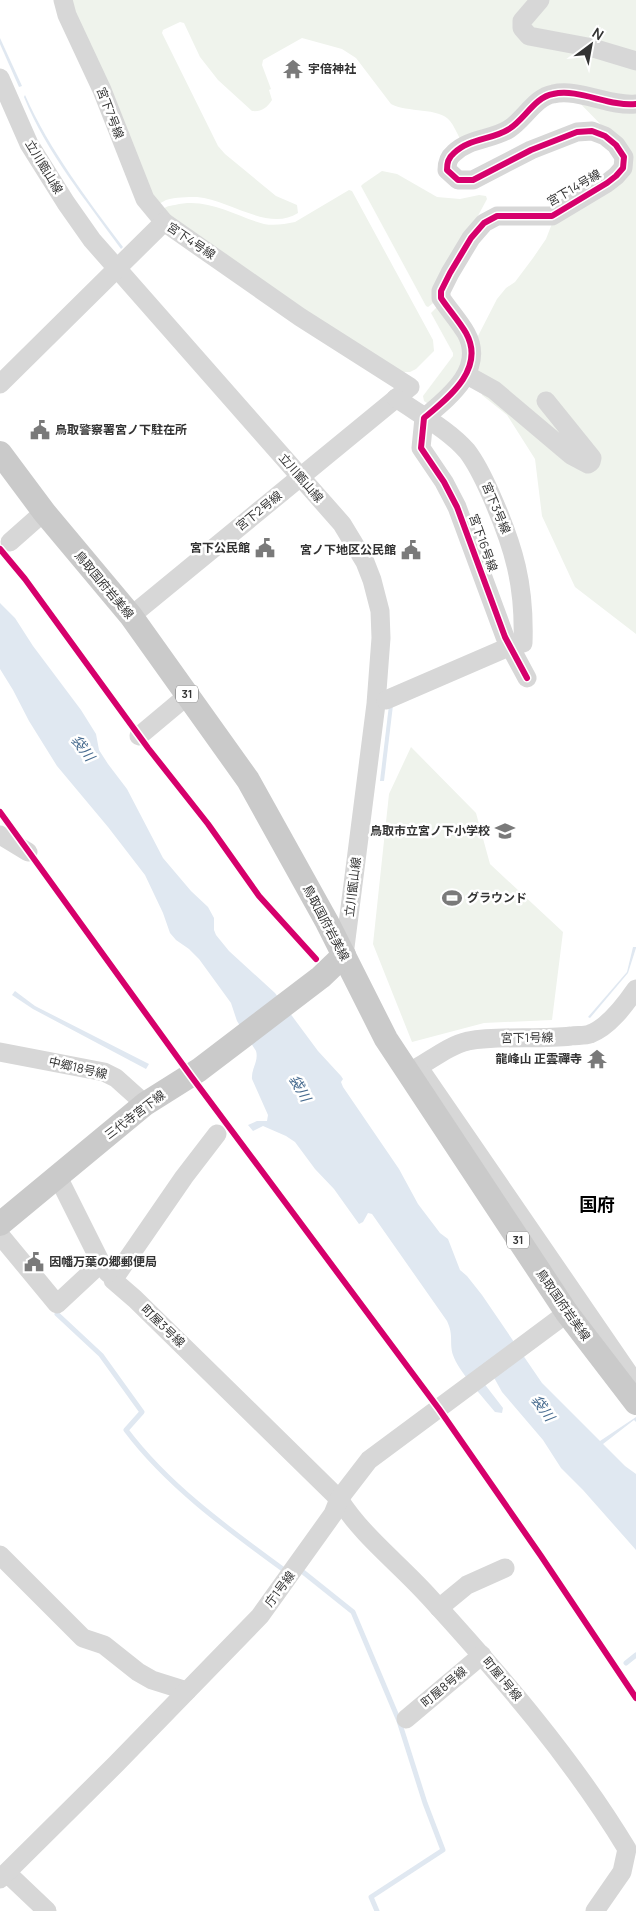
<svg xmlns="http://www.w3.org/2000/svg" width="636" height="1911" font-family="Manrope,'Noto Sans JP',sans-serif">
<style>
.green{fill:#eff3ec}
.water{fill:#e0e8f1}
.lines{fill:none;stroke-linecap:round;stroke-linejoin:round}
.stream{stroke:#e0e8f1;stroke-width:5}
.minor{stroke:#d7d7d7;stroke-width:19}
.major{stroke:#cacaca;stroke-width:24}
.cycleway-casing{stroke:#fff;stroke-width:9}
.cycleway{stroke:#d6006c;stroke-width:6}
.labels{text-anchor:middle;stroke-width:5;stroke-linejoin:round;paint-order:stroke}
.shield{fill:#fff;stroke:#707070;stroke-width:1}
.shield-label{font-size:11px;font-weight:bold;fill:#333}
.poi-label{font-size:12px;font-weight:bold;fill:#333;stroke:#fff;text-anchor:start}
.street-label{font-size:12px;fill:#333;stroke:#fff}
.water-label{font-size:14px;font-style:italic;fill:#476b8f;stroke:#fff}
.district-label{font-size:18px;font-weight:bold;fill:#000;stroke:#fff}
</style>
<rect width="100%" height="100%" fill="#fff"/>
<g class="green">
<path d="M67 0H636V634L575 587 542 516 535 459 507 415 482 395 478 375V336L497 299 506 288 515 282 533 258 546 239 553 221 616 185 613 137 567 90 508 126 460 139C457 133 454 126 450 121 439 107 407 113 391 104L356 58 342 49 302 38 263 60 262 65 271 89 269 90 272 100C267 108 261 112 252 111L218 80 200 57 184 23 180 22 163 30 162 33 218 146 225 154 276 196 297 205 298 213C269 232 230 200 197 197 187 197 176 197 166 200 162 202 160 204 156 204Z"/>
<path d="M382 171 397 174 437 197 460 199 479 195 486 196 487 199 438 290 437 300 428 307 426 306 361 186 363 184Z"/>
<path d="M349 190 352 191 433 340 434 351 416 369 410 372H400L358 346 162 211C165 206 169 206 175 205 208 197 234 216 264 224 274 226 285 224 295 222Z"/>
<path d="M439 305 463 336 467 363 430 405 424 401 423 396 453 356V353L431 313Z"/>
<path d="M411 747 476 813 490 864 563 932 552 1020 484 1023 412 1042 373 944 389 794Z"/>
</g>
<g class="water">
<path d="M0 38 22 86 19 87 0 44Z"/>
<path d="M25 95C50 151 87 199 123 247L121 249C86 200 46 152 24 97Z"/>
<path d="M0 603 15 618 33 646 81 710 96 734 99 750 108 764 127 789 163 858 191 891 208 907 214 918V930L216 935 229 951 275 993 318 1051 341 1076 343 1079 341 1082 343 1087 399 1169 418 1204 440 1233 448 1239 460 1270 467 1276 482 1295 542 1383 600 1441 636 1417V1422L634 1420 603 1444 625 1466 636 1474V1550L583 1490 561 1468 543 1440 502 1392 492 1374 483 1382 503 1408 502 1413 495 1412C484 1398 458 1371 453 1355 449 1342 454 1336 447 1321L372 1214 368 1213 363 1222 359 1224 334 1189 315 1169 295 1142 286 1136 263 1126 253 1131 248 1125 257 1121H267L268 1115 252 1079C251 1069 259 1061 256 1051L237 1021 231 1003 199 959 189 949 176 940 170 933 163 913 145 875 108 827 57 766 29 721 13 690 0 669Z"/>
<path d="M389 705H393L384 781H380Z"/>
<path d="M633 947H636V948L628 973 590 1018 588 1017 627 972Z"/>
<path d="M15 991 35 1006 149 1064 146 1069 33 1009 12 995Z"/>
</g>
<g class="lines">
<g class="stream">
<path d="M57 1314 101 1355 142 1412 126 1430C168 1486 228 1529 284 1570"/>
<path d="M303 1572 353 1612 399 1721 425 1803 443 1850 371 1897 377 1911"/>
<path d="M626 1663 636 1655"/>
</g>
<g class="minor">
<path d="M63 0 67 15 102 90 145 199 164 222"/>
<path d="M540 0 522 21V28L529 36 593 48 636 61"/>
<path d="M0 78 29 144 66 203 92 240 342 524 365 562 372 580 380 611 381 638 376 704 344 955"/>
<path d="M467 375 494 390 571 455 588 464 591 462 592 458 546 401"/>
<path d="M0 384 164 222 300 317 410 387 131 616"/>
<path d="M10 542 44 512"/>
<path d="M527 678 505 637 457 507 444 482 421 448 424 418C448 398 486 369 466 333 459 321 449 310 441 298V291L450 273 471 238 484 223 497 216H552L607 183 616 176 623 168 624 157 616 145 605 136 592 131 577 132 531 150 473 180H458L447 170C447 163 448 158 454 153 469 138 492 140 509 129 524 120 535 97 553 94 579 88 609 107 636 104"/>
<path d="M386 700 511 646 523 643C525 585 514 547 491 495 484 479 477 464 467 451 449 430 419 414 396 398"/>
<path d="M139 736 188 695"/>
<path d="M0 835 28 852"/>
<path d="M0 1052 104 1072 116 1078 145 1104"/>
<path d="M407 1073C427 1064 446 1046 468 1041 502 1035 537 1040 571 1036 577 1035 585 1036 590 1034 609 1027 625 1005 636 989"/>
<path d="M424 1075 636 1384"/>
<path d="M217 1134 184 1177 113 1280 135 1299 339 1499C363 1537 401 1565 431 1599 502 1677 572 1758 627 1849L622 1872 595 1911"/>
<path d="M58 1177 101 1263 108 1273"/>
<path d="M0 1235 57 1304 101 1263"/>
<path d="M0 1555 83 1638 104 1645 138 1672 152 1680 187 1691"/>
<path d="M439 1608 467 1585 505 1568"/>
<path d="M406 1719 482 1655"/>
<path d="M7 1873 47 1911"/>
<path d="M0 1879 116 1764 260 1616 333 1514 339 1499 369 1460 567 1313"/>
</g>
<g class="major">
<path d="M0 453 44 512 131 616 248 780 327 922 386 1039 567 1313 636 1403"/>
<path d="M0 1224 145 1104 199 1070 321 977 344 955"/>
</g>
<defs>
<g id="cycleway">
<path d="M0 549 25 579 148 748 208 824 259 896 316 959"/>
<path d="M527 678 505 637 457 507 444 482 421 448 424 418C448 398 486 369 466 333 459 321 449 310 441 298V291L450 273 471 238 484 223 497 216H552L607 183 616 176 623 168 624 157 616 145 605 136 592 131 577 132 531 150 473 180H458L447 170C447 163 448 158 454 153 469 138 492 140 509 129 524 120 535 97 553 94 579 88 609 107 636 104"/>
<path d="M0 812 191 1076 439 1409 541 1556 636 1698"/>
</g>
</defs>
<use href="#cycleway" class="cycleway-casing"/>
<use href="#cycleway" class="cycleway"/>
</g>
<defs>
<symbol id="temple-bare" viewBox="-9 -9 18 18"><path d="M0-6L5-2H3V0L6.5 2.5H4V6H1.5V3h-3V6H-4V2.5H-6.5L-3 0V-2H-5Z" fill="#7a7a7a" stroke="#fff" stroke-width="2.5" paint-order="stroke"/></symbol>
<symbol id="civic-bare" viewBox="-9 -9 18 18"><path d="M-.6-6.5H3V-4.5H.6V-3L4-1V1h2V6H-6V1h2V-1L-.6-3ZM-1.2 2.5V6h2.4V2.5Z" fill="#7a7a7a" stroke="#fff" stroke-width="2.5" paint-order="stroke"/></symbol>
<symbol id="school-bare" viewBox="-9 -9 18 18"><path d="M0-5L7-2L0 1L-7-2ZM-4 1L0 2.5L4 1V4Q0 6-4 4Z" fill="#7a7a7a" stroke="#fff" stroke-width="2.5" paint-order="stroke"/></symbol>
<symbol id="stadium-bare" viewBox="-9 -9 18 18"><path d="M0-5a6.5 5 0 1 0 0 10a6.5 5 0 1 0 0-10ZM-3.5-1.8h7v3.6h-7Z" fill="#7a7a7a" stroke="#fff" stroke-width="2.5" paint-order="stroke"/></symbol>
</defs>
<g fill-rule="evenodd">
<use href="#temple-bare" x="279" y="55" width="28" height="28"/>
<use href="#civic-bare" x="26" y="416" width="28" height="28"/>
<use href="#civic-bare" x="251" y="534" width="28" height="28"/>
<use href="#civic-bare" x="397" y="536" width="28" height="28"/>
<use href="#school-bare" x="491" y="817" width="28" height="28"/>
<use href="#stadium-bare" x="438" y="884" width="28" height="28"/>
<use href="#temple-bare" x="583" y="1045" width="28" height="28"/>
<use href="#civic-bare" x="20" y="1248" width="28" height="28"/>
</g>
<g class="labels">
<g class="shield">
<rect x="176" y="685.5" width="22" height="17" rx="4"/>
<rect x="507" y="1231.5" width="22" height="17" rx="4"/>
</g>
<g class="shield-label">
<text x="187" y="698">31</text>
<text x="518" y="1244">31</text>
</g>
<g class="poi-label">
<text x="308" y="73">宇倍神社</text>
<text x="55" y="434">鳥取警察署宮ノ下駐在所</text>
<text x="250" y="552" text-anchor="end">宮下公民館</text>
<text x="396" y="554" text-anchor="end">宮ノ下地区公民館</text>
<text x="490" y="835" text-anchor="end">鳥取市立宮ノ下小学校</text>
<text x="467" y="902">グラウンド</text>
<text x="582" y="1063" text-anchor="end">龍峰山 正雲禪寺</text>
<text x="49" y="1266">因幡万葉の郷郵便局</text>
</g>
<g class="street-label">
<text transform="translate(110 113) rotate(69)" y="4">宮下7号線</text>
<text transform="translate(44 167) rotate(59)" y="4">立川甑山線</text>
<text transform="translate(574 188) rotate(-30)" y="4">宮下14号線</text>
<text transform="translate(191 241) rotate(34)" y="4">宮下4号線</text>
<text transform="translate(301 478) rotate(49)" y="4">立川甑山線</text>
<text transform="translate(496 508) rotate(67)" y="4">宮下3号線</text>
<text transform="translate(259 511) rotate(-39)" y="4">宮下2号線</text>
<text transform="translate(483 543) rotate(70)" y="4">宮下16号線</text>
<text transform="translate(104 585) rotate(50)" y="4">鳥取国府岩美線</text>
<text transform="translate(353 887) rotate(-83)" y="4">立川甑山線</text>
<text transform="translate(326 923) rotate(62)" y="4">鳥取国府岩美線</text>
<text transform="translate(527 1038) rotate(-1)" y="4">宮下1号線</text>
<text transform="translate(78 1068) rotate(13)" y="4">中郷18号線</text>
<text transform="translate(135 1115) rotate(-37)" y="4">三代寺宮下線</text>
<text transform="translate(563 1305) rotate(55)" y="4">鳥取国府岩美線</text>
<text transform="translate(163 1326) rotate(44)" y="4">町屋3号線</text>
<text transform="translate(280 1589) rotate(-53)" y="4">庁1号線</text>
<text transform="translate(502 1679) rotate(50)" y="4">町屋1号線</text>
<text transform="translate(444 1687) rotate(-40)" y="4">町屋8号線</text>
</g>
<g class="water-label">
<text transform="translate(83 748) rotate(53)" y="5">袋川</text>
<text transform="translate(300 1088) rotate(61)" y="5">袋川</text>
<text transform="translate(543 1408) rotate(54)" y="5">袋川</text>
</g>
<g class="district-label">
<text x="597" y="1211">国府</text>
</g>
</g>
<g transform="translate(591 45) rotate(32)" stroke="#ffffff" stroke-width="4" paint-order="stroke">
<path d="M0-4L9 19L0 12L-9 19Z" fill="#333333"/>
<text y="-8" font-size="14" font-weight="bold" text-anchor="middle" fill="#333333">N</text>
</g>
</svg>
